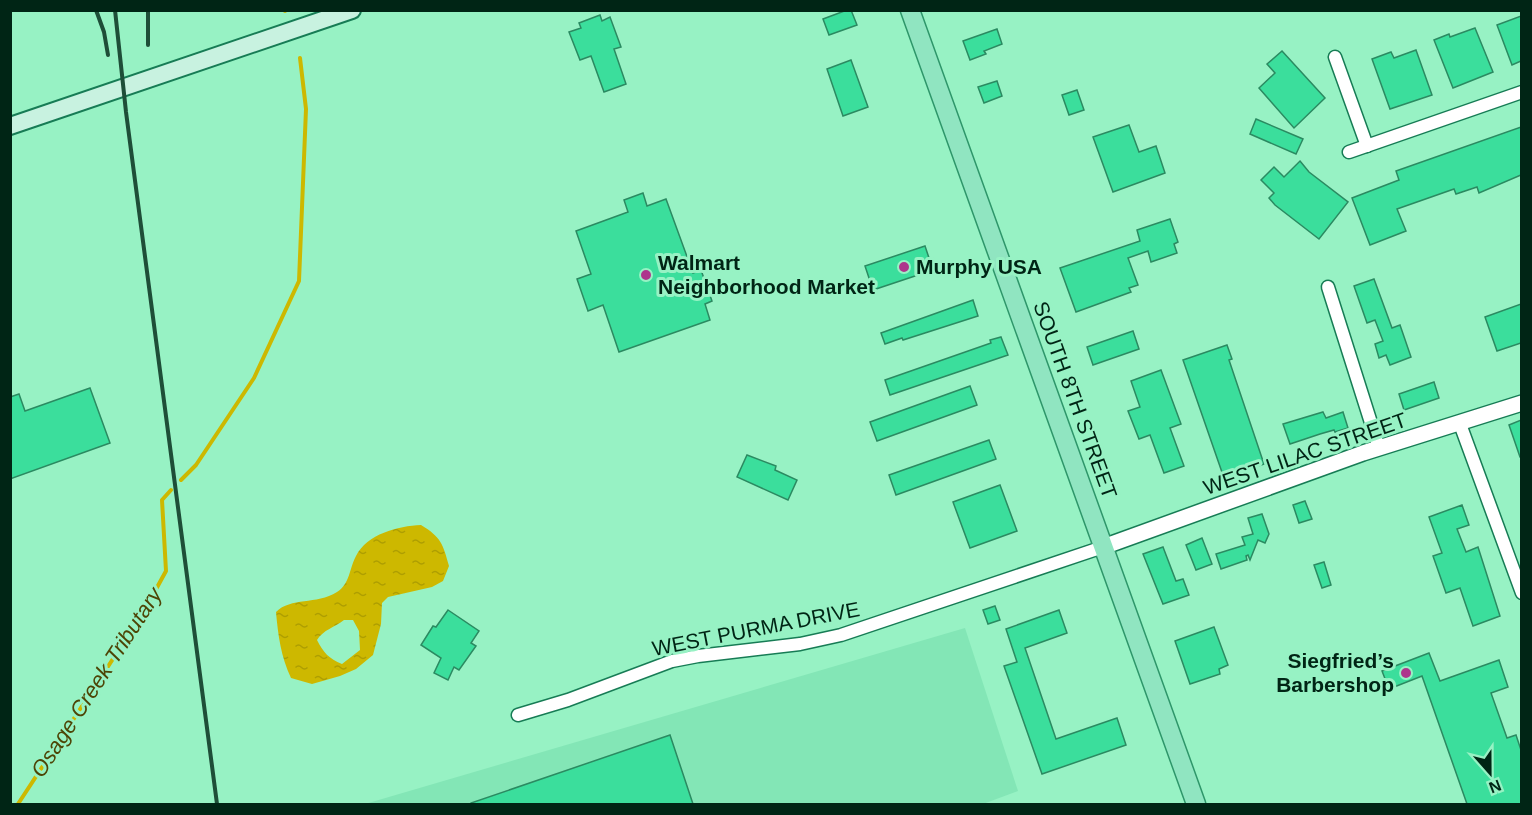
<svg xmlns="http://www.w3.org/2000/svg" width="1532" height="815" font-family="Helvetica,sans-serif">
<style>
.built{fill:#83e6b6}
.water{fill:url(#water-ripples);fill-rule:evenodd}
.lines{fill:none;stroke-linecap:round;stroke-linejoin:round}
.stream{stroke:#cdb800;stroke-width:4}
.building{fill:#3bde9c;stroke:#2b8a61;stroke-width:1.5}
.minor-casing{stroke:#177c55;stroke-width:15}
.tertiary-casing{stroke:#177c55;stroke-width:18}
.secondary-casing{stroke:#177c55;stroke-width:20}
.primary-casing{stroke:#2e966a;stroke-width:21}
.minor{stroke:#fff;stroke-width:12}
.tertiary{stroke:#fff;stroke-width:15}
.secondary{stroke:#c8f2e0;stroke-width:16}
.primary{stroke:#90e5c1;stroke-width:18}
.rail{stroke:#1e4e38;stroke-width:4}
.poi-dot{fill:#ae368c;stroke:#97f2c4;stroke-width:2}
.labels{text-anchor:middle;stroke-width:6;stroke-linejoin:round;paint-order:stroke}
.poi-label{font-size:21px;font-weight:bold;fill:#002515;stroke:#97f2c4;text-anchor:start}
.street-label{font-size:21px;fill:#002515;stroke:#97f2c4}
.water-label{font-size:22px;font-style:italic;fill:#4d4506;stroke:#97f2c4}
</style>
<defs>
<pattern id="water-ripples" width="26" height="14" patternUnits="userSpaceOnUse" patternTransform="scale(1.5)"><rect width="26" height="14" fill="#cdb800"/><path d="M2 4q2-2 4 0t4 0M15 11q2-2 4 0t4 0" fill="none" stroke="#ae9e01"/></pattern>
</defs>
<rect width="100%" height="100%" fill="#97f2c4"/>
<path class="built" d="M965 628 1018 791 983 804H365Z"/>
<path class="water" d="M421 525C441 537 443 544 449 566L443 581 432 587 388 597 382 603 381 624 373 655 356 669 340 676 312 684 291 678C281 657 278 635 276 612 291 597 316 605 337 592 350 584 349 569 356 556 367 534 398 526 421 525ZM344 620H353L359 631 360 650 342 664C329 659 323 652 317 640 323 630 335 627 344 620Z"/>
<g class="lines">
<g class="stream">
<path d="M285 11V10"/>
<path d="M181 480 196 465 254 378 299 281 306 109 300 58"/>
<path d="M18 804 143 613 166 571 162 500 171 490"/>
</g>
</g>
<g class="building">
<path d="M847 10H851L857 25 829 35 823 19Z"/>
<path d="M600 15 602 21 610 17 621 47 614 49 626 84 604 92 591 56 580 60 569 32 581 28 579 23Z"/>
<path d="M1521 16V61L1512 65 1497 25Z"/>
<path d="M1475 28 1493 72 1453 88 1434 40 1449 34 1450 37Z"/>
<path d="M997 29 1002 44 984 51 986 54 970 60 963 41Z"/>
<path d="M1416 50 1432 95 1390 109 1372 59 1391 52 1394 58Z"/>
<path d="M1282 51 1325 98 1294 128 1259 88 1275 73 1267 64Z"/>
<path d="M851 60 868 107 843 116 827 69Z"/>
<path d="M997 81 1002 96 984 103 978 87Z"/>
<path d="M1077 90 1084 110 1069 115 1062 95Z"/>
<path d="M1256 119 1303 139 1296 154 1250 134Z"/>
<path d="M1129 125 1139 152 1156 146 1165 173 1113 192 1093 137Z"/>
<path d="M1521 127V175L1479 193 1477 187 1456 194 1454 189 1397 209 1406 231 1370 245 1352 198 1399 180 1396 171Z"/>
<path d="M1300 161 1309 172 1348 202 1319 239 1275 205 1269 198 1274 193 1261 180 1274 167 1284 177Z"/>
<path d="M643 193 647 206 666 199 693 273 701 270 712 301 705 304 710 320 619 352 603 305 588 311 577 279 591 274 576 231 628 212 624 200Z"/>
<path d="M1170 219 1178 242 1174 244 1177 253 1151 262 1148 251 1128 258 1138 285 1129 288 1131 292 1076 312 1060 268 1140 241 1137 230Z"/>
<path d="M925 246 933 270 873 290 865 266Z"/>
<path d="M1374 279 1392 328 1400 325 1411 357 1390 365 1386 355 1379 358 1375 344 1383 341 1375 320 1367 323 1354 286Z"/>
<path d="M973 300 978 316 903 340 902 338 885 344 881 333Z"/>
<path d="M1521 304V343L1497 351 1485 317Z"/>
<path d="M1133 331 1139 349 1093 365 1087 347Z"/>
<path d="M1001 337 1008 355 890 395 885 380 991 343 990 340Z"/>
<path d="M1227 345 1232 359 1229 360 1264 464 1224 478 1183 360Z"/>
<path d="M1161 370 1181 424 1170 428 1184 466 1164 473 1150 435 1139 439 1128 411 1140 407 1131 381Z"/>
<path d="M1434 382 1439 398 1404 410 1399 394Z"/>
<path d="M970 386 977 405 877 441 870 422Z"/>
<path d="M90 388 110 443 10 479V397L19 394 25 411Z"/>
<path d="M1323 412 1326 418 1343 412 1348 428 1335 432 1334 430 1320 434 1290 444 1283 424Z"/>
<path d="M1521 420V457H1520L1509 425Z"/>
<path d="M989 440 996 459 896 495 889 475Z"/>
<path d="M747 455 776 466 775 470 797 480 788 500 737 477Z"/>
<path d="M1000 485 1017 531 970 548 953 502Z"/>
<path d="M1305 501 1312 519 1299 523 1293 505Z"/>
<path d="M1462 505 1469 525 1457 529 1466 552 1478 547 1500 616 1473 626 1460 588 1446 593 1433 556 1442 553 1429 517Z"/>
<path d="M1262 514 1269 534 1265 543 1258 540 1250 560 1248 555 1246 556 1247 560 1221 569 1216 554 1245 545 1242 537 1253 534 1248 518Z"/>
<path d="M1202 538 1212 564 1196 570 1186 545Z"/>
<path d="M1163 547 1176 581 1183 579 1189 595 1163 604 1143 554Z"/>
<path d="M1324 562 1331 585 1322 588 1314 565Z"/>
<path d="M995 606 1000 620 988 624 983 610Z"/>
<path d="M448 610 479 631 471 643 476 646 459 670 454 667 448 680 434 673 441 658 421 645 433 626 436 627Z"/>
<path d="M1059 610 1067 633 1025 648 1056 739 1117 718 1126 745 1042 774 1004 666 1017 662 1006 629Z"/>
<path d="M1214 627 1228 665 1219 669 1220 674 1190 684 1175 641Z"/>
<path d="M1429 653 1440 681 1499 660 1508 687 1491 693 1507 738 1516 735 1521 750V804H1467L1422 676 1389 689 1382 671Z"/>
<path d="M670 735 693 804H471V803Z"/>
</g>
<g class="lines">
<defs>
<g id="minor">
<path d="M1335 57 1367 146"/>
<path d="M1349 152 1522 92"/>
<path d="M1328 287 1379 448"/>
<path d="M1460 424 1522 593"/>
<path d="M518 715 568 700 672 661 698 656 800 644 841 635 1103 547"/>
</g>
<path id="tertiary" d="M1103 547 1363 453 1522 403"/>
<path id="secondary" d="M10 126 352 10"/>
<path id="primary" d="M910 10 1196 804"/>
</defs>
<use href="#minor" class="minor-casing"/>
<use href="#tertiary" class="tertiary-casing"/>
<use href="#secondary" class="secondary-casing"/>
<use href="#primary" class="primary-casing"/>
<use href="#minor" class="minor"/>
<use href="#tertiary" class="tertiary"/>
<use href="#secondary" class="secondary"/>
<use href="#primary" class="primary"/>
<g class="rail">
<path d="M96 10 104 32 108 55"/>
<path d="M115 10 126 112 217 804"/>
<path d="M148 10V45"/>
</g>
</g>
<g class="poi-dot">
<circle cx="904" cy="267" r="6"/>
<circle cx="646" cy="275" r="6"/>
<circle cx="1406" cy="673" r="6"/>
</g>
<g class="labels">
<g class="poi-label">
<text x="658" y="270">Walmart<tspan x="658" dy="24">Neighborhood Market</tspan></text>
<text x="916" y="274">Murphy USA</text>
<text x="1394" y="668" text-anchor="end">Siegfried’s<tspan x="1394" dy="24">Barbershop</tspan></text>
</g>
<g class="street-label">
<text transform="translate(1075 400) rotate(70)" y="7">SOUTH 8TH STREET</text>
<text transform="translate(1305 454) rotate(-19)" y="7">WEST LILAC STREET</text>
<text transform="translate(756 629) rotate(-11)" y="7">WEST PURMA DRIVE</text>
</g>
<g class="water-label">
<text transform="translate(96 682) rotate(-57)" y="8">Osage Creek Tributary</text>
</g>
</g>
<rect width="1532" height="815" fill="none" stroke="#002515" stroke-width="24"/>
<g transform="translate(1490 773) rotate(159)" stroke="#97f2c4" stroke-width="4.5" paint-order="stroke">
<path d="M0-4.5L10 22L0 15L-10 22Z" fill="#002515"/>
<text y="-9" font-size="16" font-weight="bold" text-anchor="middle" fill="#002515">N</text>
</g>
</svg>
